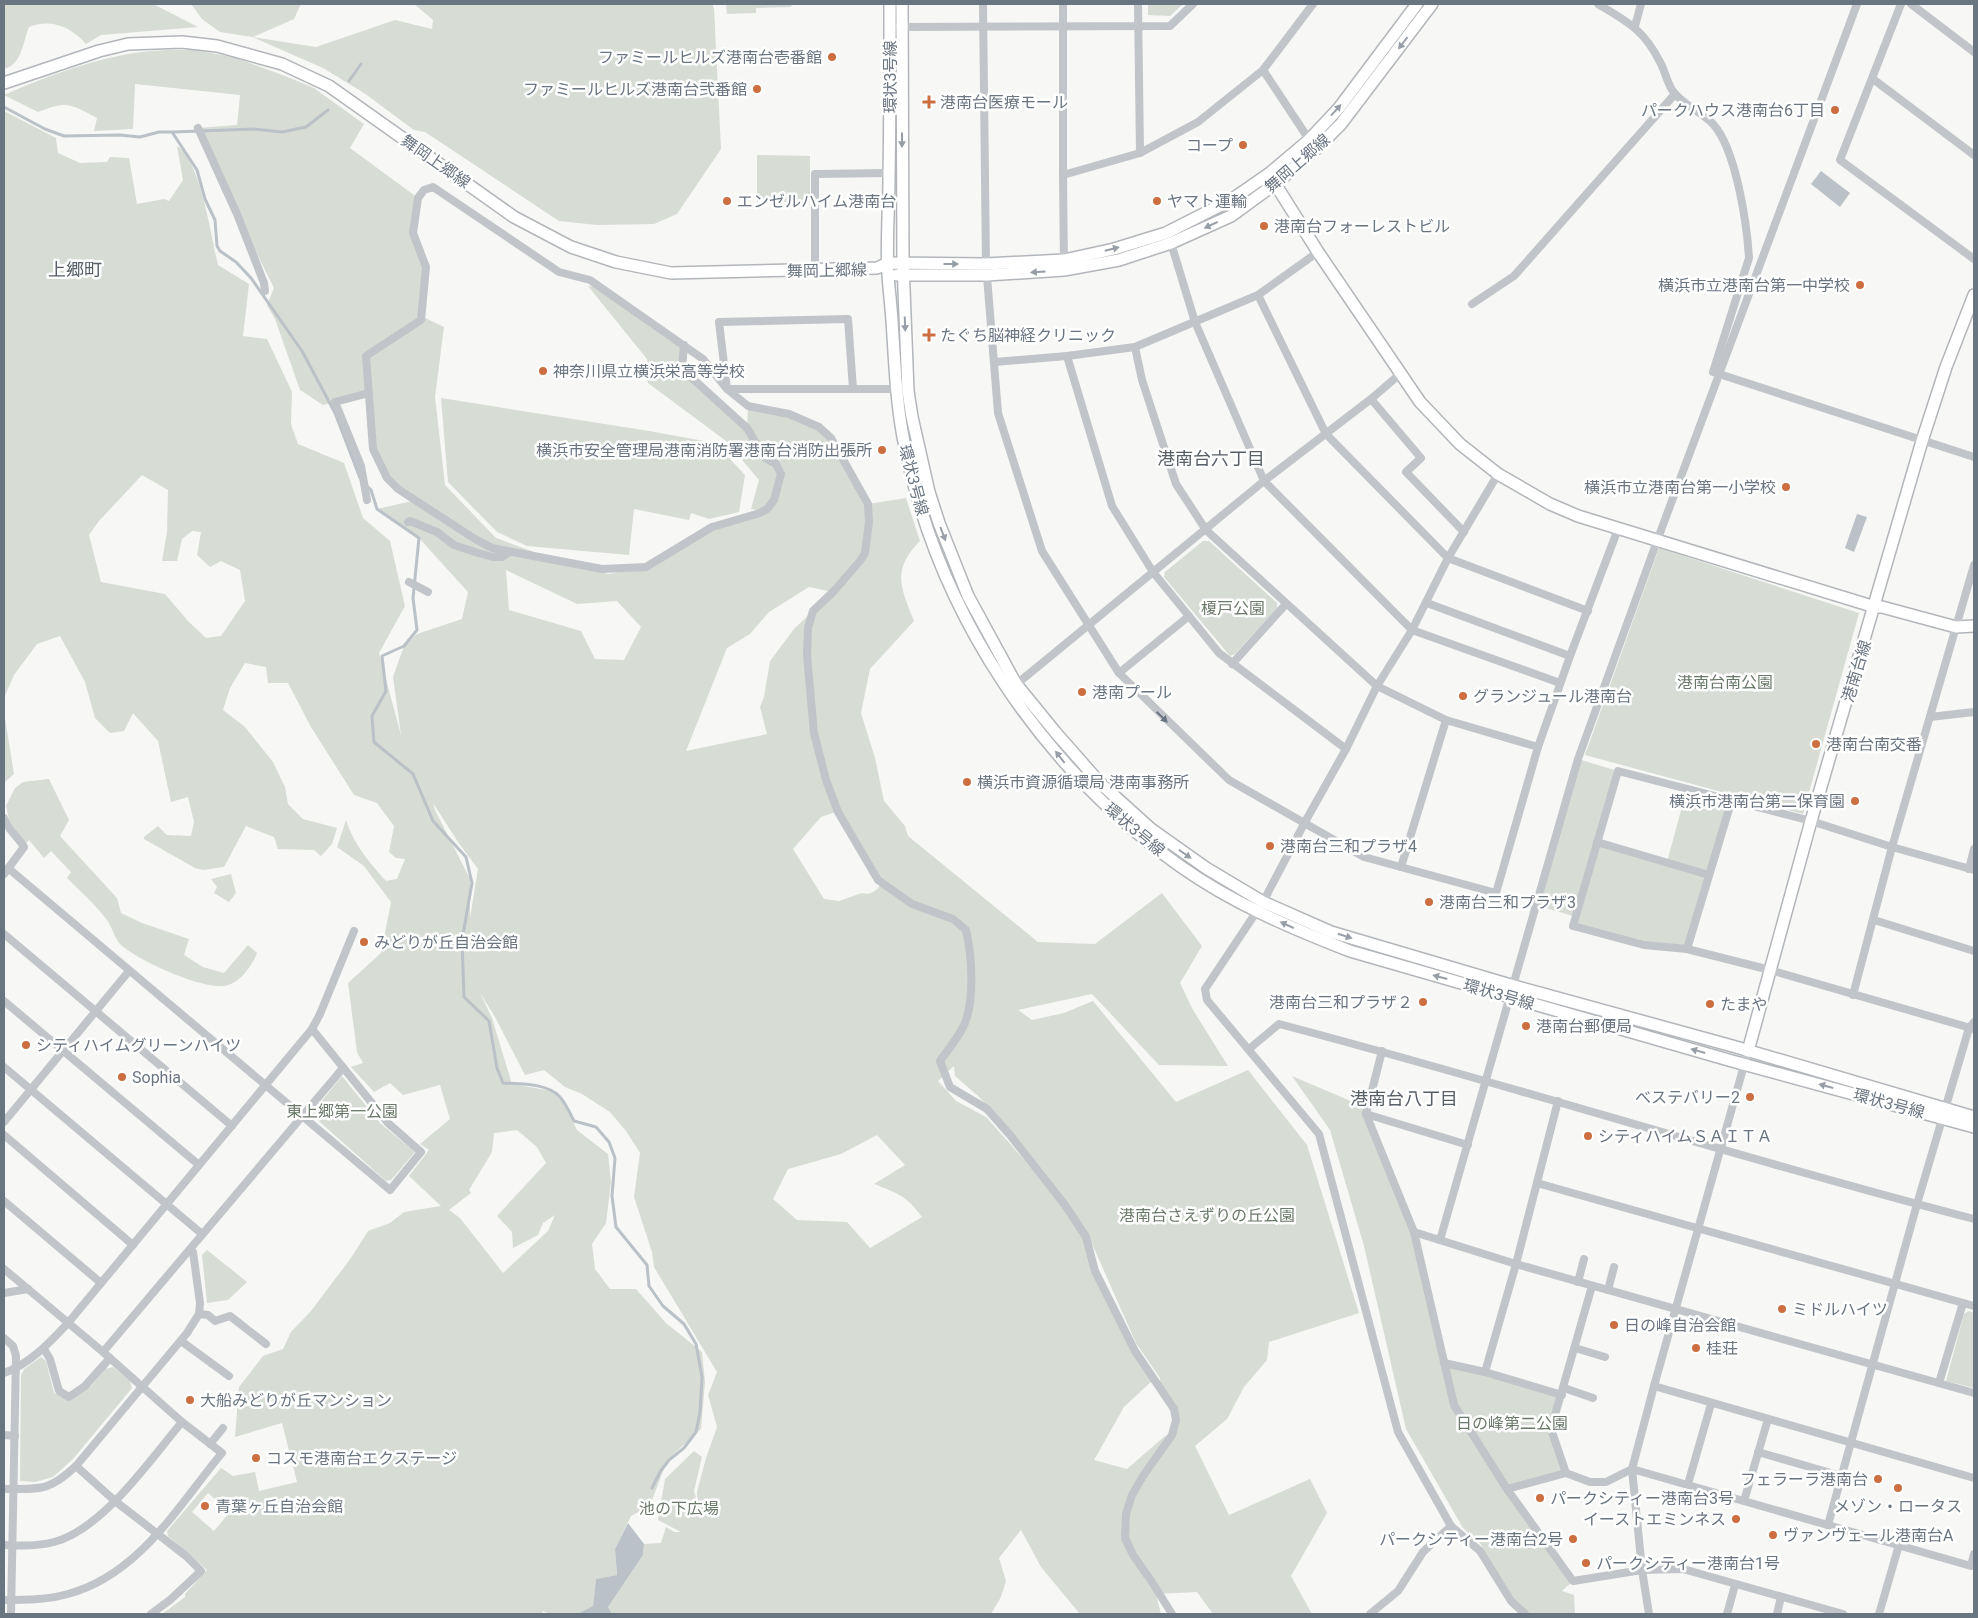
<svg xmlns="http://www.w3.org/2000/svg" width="1978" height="1618" font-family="Roboto,'Noto Sans JP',sans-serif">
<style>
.green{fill:#d7dcd5;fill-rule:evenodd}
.water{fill:#bac1c7}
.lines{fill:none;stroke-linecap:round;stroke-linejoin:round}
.stream{stroke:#bac1c7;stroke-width:3}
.secondary-casing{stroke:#b2b6ba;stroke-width:14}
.street{stroke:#c1c4c8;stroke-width:8}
.secondary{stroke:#fff;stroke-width:11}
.oneway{fill:#979ea8}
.oneway2{fill:#6a7582}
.poi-dot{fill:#cd6e40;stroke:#fff;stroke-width:2}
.labels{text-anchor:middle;stroke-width:5;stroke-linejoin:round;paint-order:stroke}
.poi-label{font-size:16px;fill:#6a7582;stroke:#fff;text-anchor:start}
.street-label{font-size:16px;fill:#6a7582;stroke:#fff}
.park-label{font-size:16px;fill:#6a7a68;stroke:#fff}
.neighbourhood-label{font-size:18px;fill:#575f68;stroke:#fff}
</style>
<rect width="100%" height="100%" fill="#f7f7f5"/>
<g class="green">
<path d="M4 4H160L155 5 198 27 101 35 86 44C71 27 51 18 29 27 23 41 22 65 4 69Z"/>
<path d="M191 4H301L294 19 253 37 316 47 395 20 432 29 433 20 414 4H712L714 8 721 149 677 214 654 224 597 225 559 221 425 132 414 130 364 93 323 68 252 37 220 32 202 19Z"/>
<path d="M726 4H792L791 7 756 8V13L727 14Z"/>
<path d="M1148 4H1183L1170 16 1148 15Z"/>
<path d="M166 50H196L236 58 285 76 314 88 364 124 350 148 418 198 413 233 426 267 421 316 444 327 435 397 445 485 496 538 534 552H509L609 574 643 567 715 526 763 511 751 509 759 480 726 441 648 383 647 359 588 286 600 287 686 346 682 369 747 428 748 406 789 414 831 438 868 504 906 498 920 541C891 570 901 588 914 621L870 669 861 713 875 758 884 801 905 826 908 836 1038 942 1095 944 1162 893 1202 946 1180 983 1193 1010 1228 1066 1159 1065 1092 994 1018 1010 1032 1020 1064 1013 1093 1001 1176 1102 1248 1070 1307 1145 1359 1313 1269 1342 1267 1360 1244 1387 1227 1419 1195 1446 1229 1515 1310 1479 1327 1513 1291 1576 1312 1614H1213L1197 1592 1156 1594 1161 1614H1080L1041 1567 1021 1530 999 1558 1006 1581 1001 1597 991 1614H612L608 1607 643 1555 644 1544 661 1543 666 1527 674 1532H681L658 1520 665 1479 694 1451 702 1457 694 1491 698 1505 697 1492 706 1458 717 1427 708 1395 717 1372 654 1267 652 1252 634 1197 640 1153 626 1131 610 1112 582 1094 565 1087 544 1070 525 1075 495 1017 480 993 492 1018 512 1084 558 1092 577 1130 608 1154 611 1182 606 1223 592 1244 595 1269 610 1289H636L666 1323 702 1352 705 1382 701 1429 667 1460 650 1506 631 1516 615 1549 617 1575 596 1579 593 1606 577 1614H549L543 1611 541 1614H162L185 1597V1594L207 1570 168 1536 167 1531 221 1468 233 1476 255 1472 259 1491 297 1482 282 1423 235 1437 239 1387 263 1356 283 1349 291 1332 311 1311 351 1258 368 1231 390 1223 404 1212 441 1206 409 1176 429 1150 420 1144 450 1119 440 1085 403 1095 390 1083 374 1092 351 1067 363 1063 357 1052 348 983 381 953 391 902 364 866 337 847 346 820C354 845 369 862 386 881L397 879 405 859 396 858 389 852 394 826 377 803 354 795 311 727 288 683H268L266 667 245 663 230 688 223 710 245 727 273 762 285 787 288 804 303 819 337 828 332 844 321 856 314 850 278 849 274 837 246 826 224 867 203 870 195 868 144 839V837L158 826 167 835 191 836 194 822 188 797 171 802 158 741 133 713 124 731 110 733 95 718 85 682 60 636 37 644 14 675 4 698V111L56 138 58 153 80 163 107 162 110 157 129 158 137 204 164 199 169 201 183 180 177 146C200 158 212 240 218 265L249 284 243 336 267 339 292 392 291 424 298 444 344 463 363 518 390 541 405 606 379 653 401 735 393 677 404 646 417 634 462 619 468 592 419 538 377 509 417 500C407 494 396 489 388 480 370 459 371 419 369 393L323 405 300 390 275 319 267 305 274 288 237 214 198 128 237 125 240 95 135 84 133 129 94 131 97 118C71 104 67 100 38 112L4 95C42 78 82 63 123 55 137 52 151 51 166 50ZM142 475 168 490 167 532 162 561H177L182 539 192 531 201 532 197 555 210 567 221 561 240 570 245 601 221 636 206 638 188 621 165 594 101 582 89 535 99 521ZM506 570 577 604 617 601 641 627 624 660 595 659 581 631 509 610ZM809 587 833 592 794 629 770 661 764 697 760 707 767 734 686 751 727 648 750 634 769 612ZM433 803 458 842 478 869 470 918V879L435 810ZM841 810 883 882C878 889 872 896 862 893L839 901 824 899 793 849 821 817ZM954 1066 955 1076 978 1096 1006 1127 1070 1208 1089 1237 1136 1343 1160 1378 1161 1388 1174 1409 1175 1420 1172 1435 1165 1436 1127 1469 1094 1460 1124 1407 1154 1379 1136 1353 1122 1326 1095 1271 1086 1237 1065 1205 986 1117 956 1101 938 1081ZM517 1130 537 1147 546 1163 497 1216 512 1232 513 1248 538 1235 543 1223 555 1215 548 1231 503 1273 460 1218 449 1210 471 1193 469 1190 492 1152 494 1133ZM877 1135 905 1165 874 1184C897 1193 907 1196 922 1217L870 1248 847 1222 797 1220 773 1199 788 1169 841 1154ZM208 1493 230 1512 214 1531 192 1512Z"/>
<path d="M757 155 810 156V202H757Z"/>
<path d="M441 398 649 431 704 441 702 454 729 458 745 475 739 512 709 519 691 513 689 520 634 509 629 555 527 546 497 532 448 482Z"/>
<path d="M1203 541H1209L1277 603V608L1235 654 1230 656 1164 577 1165 572Z"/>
<path d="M1659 548 1859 613 1803 814 1585 755Z"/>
<path d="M4 712 14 774 4 783Z"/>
<path d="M1578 759 1618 771 1598 842 1667 862 1687 788 1732 799 1687 949 1644 945 1573 926 1576 917 1536 905Z"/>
<path d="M49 779 69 820 60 836 117 898 121 913 142 923 189 939 184 955 203 967 224 973 248 945 257 953C252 966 238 986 222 986 199 988 136 960 120 944 114 937 112 927 107 920 96 905 80 891 67 878L71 872 51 851 44 858 29 840 26 843 10 825 6 806 15 788 23 782Z"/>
<path d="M231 874 236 893 229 902 214 893 217 887 211 879Z"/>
<path d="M342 1076 380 1123 415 1152 391 1180 386 1181 311 1114Z"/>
<path d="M1292 1076 1367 1108 1414 1232 1444 1363 1562 1395 1551 1429 1566 1473 1508 1488 1573 1581 1562 1591 1574 1595 1575 1614H1525L1511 1601 1480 1543 1463 1528 1406 1429 1364 1246 1330 1130Z"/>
<path d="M207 1250 247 1282 228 1300 207 1303 202 1255Z"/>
<path d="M1969 1311 1974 1313V1388L1946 1381 1964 1314Z"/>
<path d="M41 1357 46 1361 54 1393 70 1401 92 1385 105 1369 113 1367 130 1381 132 1388 73 1459 53 1477 35 1482 20 1481 21 1375 24 1369Z"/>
</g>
<g class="water">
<path d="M1821 171 1850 193 1840 207 1811 184Z"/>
<path d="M1857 514 1867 517 1854 552 1845 548Z"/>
<path d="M628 1523 644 1544 643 1555 608 1607 612 1614H577L593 1606 596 1579 617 1575 615 1549Z"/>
</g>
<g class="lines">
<g class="stream">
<path d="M349 81 361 64"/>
<path d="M4 107 45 129 64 136 120 135 140 137 159 132H172L197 170 205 199 215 220 217 246 220 251 236 262 251 278 302 351 335 413 360 478"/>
<path d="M173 132 254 129 282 132 306 127 328 110"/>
<path d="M366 485 371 490 377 509 419 538 413 598 417 630 404 646 382 656 386 691 372 716 374 742 413 774 433 821 466 857 472 883 462 940 464 997 489 1021 497 1068 503 1083C520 1084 548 1083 560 1097 566 1104 570 1113 574 1121L596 1127 609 1142 615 1158 612 1196 616 1227 647 1265 649 1286 663 1306 684 1324 696 1344 702 1377 700 1412 696 1432 684 1448 669 1460 660 1472 652 1488"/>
</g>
<defs>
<g id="secondary">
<path d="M890 4C890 61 890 119 889 177 889 209 886 242 888 275 889 290 891 305 892 321 895 363 896 405 905 447 939 614 1041 767 1180 866 1232 903 1291 928 1350 951L1732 1061 1974 1127"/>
<path d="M902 4 903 264 908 391 912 417 929 492 939 523 968 596 1016 684 1056 733 1100 783 1151 829 1206 868 1263 902 1331 932 1514 986 1736 1047 1974 1117"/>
<path d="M4 83 99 51 128 44 182 42 217 46 282 64 329 86 514 217 571 247 616 262 671 273 877 268 888 263 986 264 1064 260 1114 249 1166 233 1231 200 1270 173 1309 140 1339 108 1417 4"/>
<path d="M1269 174 1318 252 1420 402 1460 444 1498 474 1550 504 1578 516 1875 607H1882L1956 627 1974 626"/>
<path d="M897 275H987L1064 270 1119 260 1171 243 1231 216 1275 184 1316 149 1341 124 1432 4"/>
<path d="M1748 1051 1811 821 1922 441 1946 367 1974 295"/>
</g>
</defs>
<use href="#secondary" class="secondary-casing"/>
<g class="street">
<path d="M983 4 986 264 998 413 1042 551 1119 673 1229 780 1364 857 1496 893 1538 747"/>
<path d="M1138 4 1140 153"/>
<path d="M1598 4C1628 22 1644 30 1660 62 1665 71 1667 82 1672 90 1682 105 1701 111 1713 124 1736 149 1747 224 1749 258L1713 372 1974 457"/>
<path d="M1901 4 1840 160 1974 259"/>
<path d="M1911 4 1974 52"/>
<path d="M1635 26 1641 4"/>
<path d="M899 27 1170 26 1193 4"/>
<path d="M1263 70 1312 144"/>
<path d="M1873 79 1974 155"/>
<path d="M198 128 237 214 264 283 265 291"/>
<path d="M1063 175V4"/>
<path d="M1171 243 1195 322 1264 481 1412 630 1560 683"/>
<path d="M1064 265 1063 175 1140 153 1198 122 1263 70 1313 4"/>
<path d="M815 270V174L889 173"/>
<path d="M1258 295 1326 434 1448 558 1588 611"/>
<path d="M1472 304 1514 276 1675 94"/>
<path d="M684 345 682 369 747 428 764 457 776 464 781 474 774 500 767 509 760 513 712 527 646 567 602 569 492 548 475 539 398 489 387 478 373 449 366 356 421 320 426 267 413 233 418 198 424 190 433 187 559 272 590 280 600 287 703 359 727 389H901"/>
<path d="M1135 347 1142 380 1176 484 1206 530 1377 686 1446 720"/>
<path d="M1067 356 1112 506 1153 572 1219 653 1346 749"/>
<path d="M995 362 1067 356 1135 347 1258 295 1318 252"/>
<path d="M853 389 848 319 719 322 727 389 748 406 789 414 819 427 831 438 868 504 869 522 865 553 860 561 834 591 813 611 808 628 807 655 814 733 826 780 838 812 878 880 912 904 953 919 966 930C972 956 975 1001 964 1025 958 1038 948 1050 940 1061L950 1087 987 1109 1010 1135 1065 1205 1086 1237 1095 1271 1135 1351 1174 1409 1176 1420 1172 1435 1143 1476 1132 1495 1126 1514 1125 1538 1133 1555 1152 1582 1172 1614"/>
<path d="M1371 399 1421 458 1406 472 1464 532"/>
<path d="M1498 474 1448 558 1412 630 1377 686 1346 749 1305 822 1263 902 1205 989 1207 1000 1319 1134 1398 1432 1451 1526 1480 1551 1511 1601 1525 1614"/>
<path d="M367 500 361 466 335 402 369 393"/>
<path d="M408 522 410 521 437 532 454 545 478 553 493 557H502L509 552"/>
<path d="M409 582 428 592"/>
<path d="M1427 603 1570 656"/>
<path d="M1232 664 1286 604"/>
<path d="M1119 673 1189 616"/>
<path d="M1013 687 1264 481 1371 399 1400 374"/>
<path d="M1930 717 1974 712"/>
<path d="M4 818C7 829 18 837 24 847L4 874"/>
<path d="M1597 842 1709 875"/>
<path d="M1401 867 1446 720 1538 747 1570 656 1618 529"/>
<path d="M8 868 390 1190 421 1152 388 1123 312 1029"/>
<path d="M1969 869 1974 849"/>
<path d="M1974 870 1892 847 1811 821 1618 771 1573 926 1644 945 1687 949 1770 970 1974 1029"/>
<path d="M1874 920 1974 951"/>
<path d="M4 934 232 1126"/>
<path d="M1687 949 1732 799"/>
<path d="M1853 995 1892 847 1974 565"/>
<path d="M4 1001 199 1165"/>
<path d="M1249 1049 1279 1024C1512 1085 1741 1159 1974 1219"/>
<path d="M1382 1051 1366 1114 1468 1145"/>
<path d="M4 1067 202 1234"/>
<path d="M1366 1114 1414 1232"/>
<path d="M4 1122 129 971"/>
<path d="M4 1135 133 1245"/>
<path d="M1537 1183 1974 1306"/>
<path d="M4 1201 101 1283"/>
<path d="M1440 1240 1578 759 1657 541 1857 4"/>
<path d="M4 1269 103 1352 182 1422 222 1453C178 1506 139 1575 68 1594 47 1600 25 1600 4 1600"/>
<path d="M1578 1282 1584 1259"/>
<path d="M1608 1290 1614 1267"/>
<path d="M4 1293 28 1289"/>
<path d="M199 1314 208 1315 215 1321 230 1316 266 1344"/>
<path d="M4 1338 13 1346 16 1356 11 1614"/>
<path d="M181 1341 229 1376"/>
<path d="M1575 1348 1605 1357"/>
<path d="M44 1349 50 1359 59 1391 69 1397 85 1386 110 1358"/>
<path d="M103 1352 343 1068"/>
<path d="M1444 1363 1485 1372 1562 1395"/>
<path d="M1485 1372 1516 1264 1558 1101"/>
<path d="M4 1373C30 1364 49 1343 68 1323L312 1029 320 1014 354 931"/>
<path d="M1939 1383 1963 1303"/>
<path d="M1654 1386 1974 1478"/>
<path d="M1564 1388 1593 1398"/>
<path d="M4 1435 15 1436"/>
<path d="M210 1444 223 1428"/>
<path d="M1758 1452 1841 1476"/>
<path d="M76 1466 115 1501 186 1556 201 1571 170 1600 151 1614"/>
<path d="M1566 1473 1551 1429 1592 1286"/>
<path d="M1688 1484 1711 1404"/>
<path d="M4 1489C40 1489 48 1492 76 1466L187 1333 199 1314 200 1303 193 1252 190 1249"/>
<path d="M1507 1489 1566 1473 1590 1482H1606L1632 1469 1654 1386 1748 1051"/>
<path d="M1744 1501 1768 1419"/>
<path d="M1828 1525 1917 1204 1969 1028 1974 1022"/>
<path d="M4 1545C19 1546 39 1546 54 1542 103 1529 149 1461 182 1422"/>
<path d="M1370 1614 1398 1591 1423 1552 1451 1526"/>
<path d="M1649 1614 1642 1570 1573 1581 1507 1489 1454 1405 1414 1232 1516 1264 1974 1393"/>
<path d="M1727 1614 1735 1585"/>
<path d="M1777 1614 1781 1597"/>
<path d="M1843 1614 1683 1569 1642 1570 1632 1469 1971 1566 1974 1554"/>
<path d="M1879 1614 1899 1545"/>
</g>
<use href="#secondary" class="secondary"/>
</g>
<defs><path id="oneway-solid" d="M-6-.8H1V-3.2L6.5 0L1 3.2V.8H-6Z" transform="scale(1.25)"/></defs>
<g class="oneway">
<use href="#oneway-solid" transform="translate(1403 43) rotate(127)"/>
<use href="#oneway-solid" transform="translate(1336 110) rotate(-48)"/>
<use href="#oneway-solid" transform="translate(902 140) rotate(90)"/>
<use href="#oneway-solid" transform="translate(1211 225) rotate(155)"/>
<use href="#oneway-solid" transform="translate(1112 249) rotate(-14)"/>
<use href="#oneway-solid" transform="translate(951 264)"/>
<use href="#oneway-solid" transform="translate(1038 272) rotate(176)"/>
<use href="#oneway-solid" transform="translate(905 324) rotate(88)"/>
<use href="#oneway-solid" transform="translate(943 534) rotate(69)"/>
<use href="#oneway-solid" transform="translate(1060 757) rotate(-128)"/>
<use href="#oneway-solid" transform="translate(1185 854) rotate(35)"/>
<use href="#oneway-solid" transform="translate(1287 925) rotate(-155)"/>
<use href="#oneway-solid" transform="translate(1345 936) rotate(18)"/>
<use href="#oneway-solid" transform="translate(1440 977) rotate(-165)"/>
<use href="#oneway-solid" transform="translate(1698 1051) rotate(-164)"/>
<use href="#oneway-solid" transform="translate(1826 1086) rotate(-165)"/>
</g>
<use class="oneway2" href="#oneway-solid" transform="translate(1162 717) rotate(44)"/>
<g class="poi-dot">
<circle cx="832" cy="57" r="5"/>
<circle cx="757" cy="89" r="5"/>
<path d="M926.5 94.5h5v5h5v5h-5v5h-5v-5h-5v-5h5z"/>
<circle cx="1835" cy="110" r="5"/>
<circle cx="1243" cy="145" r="5"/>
<circle cx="727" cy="201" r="5"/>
<circle cx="1157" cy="201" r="5"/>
<circle cx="1264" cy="226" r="5"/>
<circle cx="1860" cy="285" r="5"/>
<path d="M926.5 327.5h5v5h5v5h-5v5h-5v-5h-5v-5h5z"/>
<circle cx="543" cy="371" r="5"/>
<circle cx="882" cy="450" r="5"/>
<circle cx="1786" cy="487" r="5"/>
<circle cx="1082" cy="692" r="5"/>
<circle cx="1463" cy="696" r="5"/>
<circle cx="1816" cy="744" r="5"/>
<circle cx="967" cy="782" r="5"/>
<circle cx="1855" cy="801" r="5"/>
<circle cx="1270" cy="846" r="5"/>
<circle cx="1429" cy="902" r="5"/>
<circle cx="364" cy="942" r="5"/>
<circle cx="1423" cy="1002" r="5"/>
<circle cx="1710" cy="1004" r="5"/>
<circle cx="1526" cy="1026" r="5"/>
<circle cx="26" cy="1045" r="5"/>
<circle cx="122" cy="1077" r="5"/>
<circle cx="1750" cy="1097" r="5"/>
<circle cx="1588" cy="1136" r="5"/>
<circle cx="1782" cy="1309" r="5"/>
<circle cx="1614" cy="1325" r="5"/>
<circle cx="1696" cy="1348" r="5"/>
<circle cx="190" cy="1400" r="5"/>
<circle cx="256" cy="1458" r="5"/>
<circle cx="1878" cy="1479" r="5"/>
<circle cx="1898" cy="1488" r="5"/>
<circle cx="1540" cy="1498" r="5"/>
<circle cx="205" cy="1506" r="5"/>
<circle cx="1736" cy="1519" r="5"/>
<circle cx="1773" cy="1535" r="5"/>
<circle cx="1573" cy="1539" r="5"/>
<circle cx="1586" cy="1563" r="5"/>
</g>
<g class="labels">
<g class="poi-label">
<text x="822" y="63" text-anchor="end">ファミールヒルズ港南台壱番館</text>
<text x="747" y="95" text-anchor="end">ファミールヒルズ港南台弐番館</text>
<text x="940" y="108">港南台医療モール</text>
<text x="1825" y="116" text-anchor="end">パークハウス港南台6丁目</text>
<text x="1233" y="151" text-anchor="end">コープ</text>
<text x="737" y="207">エンゼルハイム港南台</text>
<text x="1167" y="207">ヤマト運輸</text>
<text x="1274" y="232">港南台フォーレストビル</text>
<text x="1850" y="291" text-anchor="end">横浜市立港南台第一中学校</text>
<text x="940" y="341">たぐち脳神経クリニック</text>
<text x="553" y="377">神奈川県立横浜栄高等学校</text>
<text x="872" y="456" text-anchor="end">横浜市安全管理局港南消防署港南台消防出張所</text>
<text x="1776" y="493" text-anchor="end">横浜市立港南台第一小学校</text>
<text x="1092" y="698">港南プール</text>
<text x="1473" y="702">グランジュール港南台</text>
<text x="1826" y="750">港南台南交番</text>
<text x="977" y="788">横浜市資源循環局 港南事務所</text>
<text x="1845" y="807" text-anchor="end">横浜市港南台第二保育園</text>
<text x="1280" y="852">港南台三和プラザ4</text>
<text x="1439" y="908">港南台三和プラザ3</text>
<text x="374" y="948">みどりが丘自治会館</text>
<text x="1413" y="1008" text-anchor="end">港南台三和プラザ２</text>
<text x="1720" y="1010">たまや</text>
<text x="1536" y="1032">港南台郵便局</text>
<text x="36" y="1051">シティハイムグリーンハイツ</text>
<text x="132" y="1083">Sophia</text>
<text x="1740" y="1103" text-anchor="end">べステバリー2</text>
<text x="1598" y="1142">シティハイムＳＡＩＴＡ</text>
<text x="1792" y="1315">ミドルハイツ</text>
<text x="1624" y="1331">日の峰自治会館</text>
<text x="1706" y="1354">桂荘</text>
<text x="200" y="1406">大船みどりが丘マンション</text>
<text x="266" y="1464">コスモ港南台エクステージ</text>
<text x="1868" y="1485" text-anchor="end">フェラーラ港南台</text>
<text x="1550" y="1504">パークシティー港南台3号</text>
<text x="215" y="1512">青葉ヶ丘自治会館</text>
<text x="1898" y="1512" text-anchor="middle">メゾン・ロータス</text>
<text x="1726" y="1525" text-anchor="end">イーストエミンネス</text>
<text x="1783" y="1541">ヴァンヴェール港南台A</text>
<text x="1563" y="1545" text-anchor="end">パークシティー港南台2号</text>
<text x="1596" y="1569">パークシティー港南台1号</text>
</g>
<g class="street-label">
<text transform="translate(890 77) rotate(-90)" y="6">環状3号線</text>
<text transform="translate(436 161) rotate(35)" y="6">舞岡上郷線</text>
<text transform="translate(1297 163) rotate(-41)" y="6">舞岡上郷線</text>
<text transform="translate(827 270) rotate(-1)" y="6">舞岡上郷線</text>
<text transform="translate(914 480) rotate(75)" y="6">環状3号線</text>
<text transform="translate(1856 671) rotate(-73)" y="6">港南台線</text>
<text transform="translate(1135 829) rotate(40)" y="6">環状3号線</text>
<text transform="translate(1499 994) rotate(16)" y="6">環状3号線</text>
<text transform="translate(1889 1103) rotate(15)" y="6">環状3号線</text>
</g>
<g class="park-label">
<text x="1233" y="614">榎戸公園</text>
<text x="1725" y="688">港南台南公園</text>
<text x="342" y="1117">東上郷第一公園</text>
<text x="1207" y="1221">港南台さえずりの丘公園</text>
<text x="1512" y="1429">日の峰第二公園</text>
<text x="679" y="1514">池の下広場</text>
</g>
<g class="neighbourhood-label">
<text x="75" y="276">上郷町</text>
<text x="1211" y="465">港南台六丁目</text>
<text x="1404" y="1105">港南台八丁目</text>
</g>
</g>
<rect width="1978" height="1618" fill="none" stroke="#6a7582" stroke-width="10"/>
</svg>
